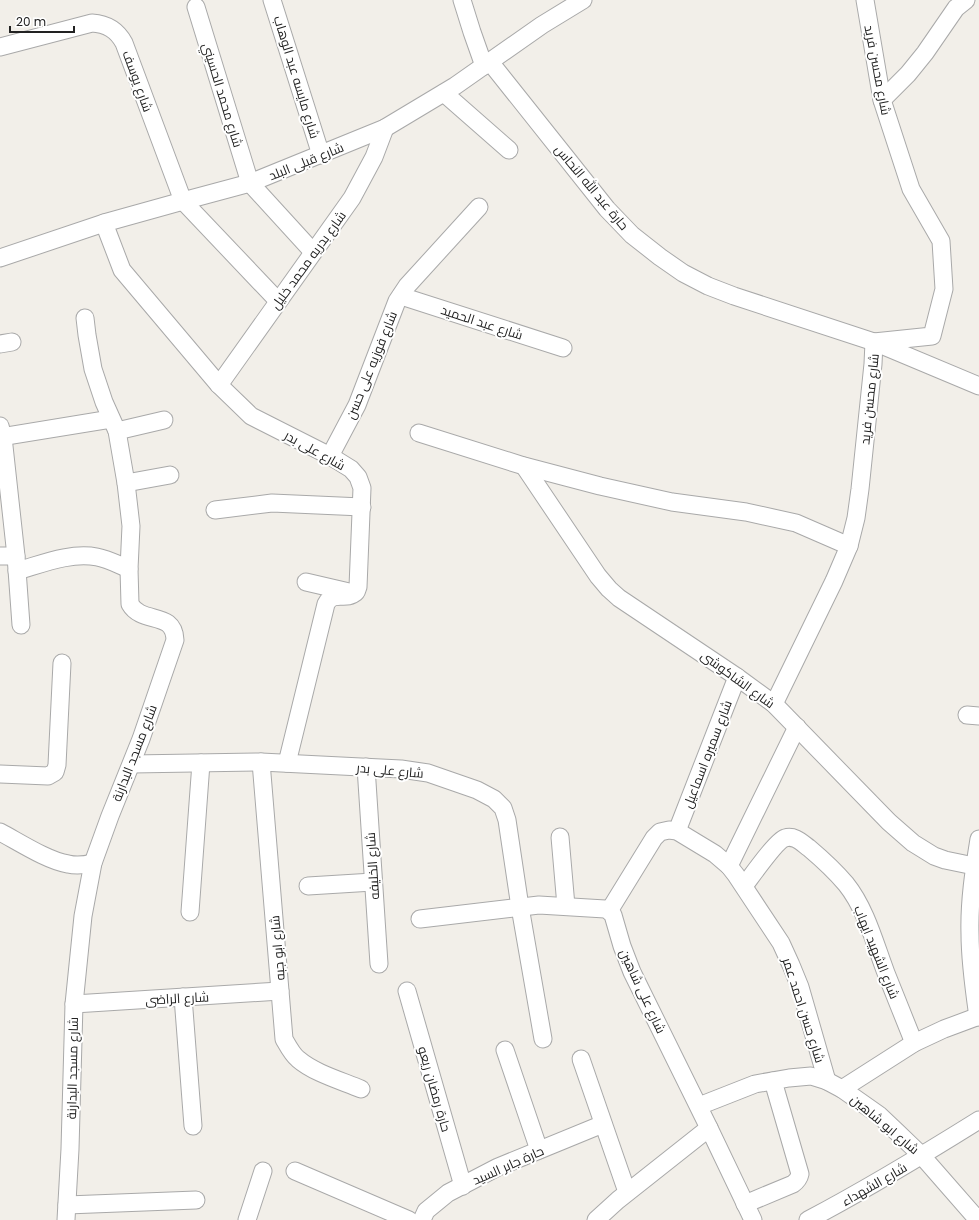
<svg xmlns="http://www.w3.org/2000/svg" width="979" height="1220" font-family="Poppins,Cairo,sans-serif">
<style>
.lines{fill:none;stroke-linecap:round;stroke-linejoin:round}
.minor-casing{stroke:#a9a9a9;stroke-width:19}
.minor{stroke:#fff;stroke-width:17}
.labels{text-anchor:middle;stroke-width:4;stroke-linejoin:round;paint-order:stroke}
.street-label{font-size:13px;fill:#222;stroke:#fff}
</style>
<rect width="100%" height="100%" fill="#f2efe9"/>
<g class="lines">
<defs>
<g id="minor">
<path d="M272 0 321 155"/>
<path d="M462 0 472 32 484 66"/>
<path d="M196 7 250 183 313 252"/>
<path d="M0 47 92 23C107 24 117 30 124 43L183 201 278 301"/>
<path d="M490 62 607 209 632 235 660 257 683 273 708 286 734 296 874 342 979 386"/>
<path d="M444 93 509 150"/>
<path d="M882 100 908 74 925 53 956 8 966 0"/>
<path d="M104 223 122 270 219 385 251 416 330 456 351 469 358 477 362 488 358 587C357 589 357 592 355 593 346 601 333 590 326 604L287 763"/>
<path d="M0 258 104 223 183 201 250 183 385 128 455 86 542 25 583 0"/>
<path d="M401 296 563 348"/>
<path d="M0 344 12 342"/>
<path d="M219 385 352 198 374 157 385 128"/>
<path d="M0 426 3 437 16 556 21 625"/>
<path d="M117 431 164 420"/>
<path d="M419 433 524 466 600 486 672 502 746 512 796 523 849 546"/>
<path d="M0 437 111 419"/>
<path d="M330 456 357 405 397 301 407 286 479 207"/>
<path d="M524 466 598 576 609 589 619 598 737 677 774 704 889 822 913 843 934 856 945 860 974 866"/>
<path d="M126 483 170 475"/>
<path d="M215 510 272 503 362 507"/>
<path d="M0 556H16"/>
<path d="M17 571C42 564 70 552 97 557 108 559 119 565 129 569"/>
<path d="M306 582 349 592"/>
<path d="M774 704 834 581 849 546 856 518 860 489 873 364 874 342 932 336 944 289 941 241 911 189 882 100 865 0"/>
<path d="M967 715 979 716"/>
<path d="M261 762 284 1039C288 1046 292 1054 298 1059 314 1073 342 1081 361 1089"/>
<path d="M132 764 261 762 401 769 428 773 477 790 494 799 503 808 507 820 520 907 543 1039"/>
<path d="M366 767 379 964"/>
<path d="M0 774 48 776 55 772 57 765 62 663"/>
<path d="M677 831 737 677"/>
<path d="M0 832C19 842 48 861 68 864 76 866 85 865 93 863"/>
<path d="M560 837 566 906"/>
<path d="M729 866 797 727"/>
<path d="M308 886 373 882"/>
<path d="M744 886C751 877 776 841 785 838 795 835 802 843 809 848 822 859 835 871 846 884 866 909 875 944 886 973 895 996 905 1020 914 1043"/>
<path d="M609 911 654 838 660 832 669 830 677 831 715 854 729 866 736 875 781 943 791 965 800 987 827 1081"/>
<path d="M190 912 201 763"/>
<path d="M420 919 539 905 605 909 609 911 613 915 622 946 632 972 709 1128 753 1220"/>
<path d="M407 991 463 1186"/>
<path d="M183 997 193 1126"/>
<path d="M74 1004 280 991"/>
<path d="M978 1017C974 989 970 962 970 934 969 902 974 870 979 839"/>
<path d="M505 1050 539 1150"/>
<path d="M581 1059 627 1192"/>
<path d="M842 1089 914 1043 944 1029 979 1016"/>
<path d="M699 1106 755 1084 789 1078 811 1076 827 1081 842 1089 862 1103 879 1115 898 1133 922 1156 978 1220"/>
<path d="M295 1171 409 1220"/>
<path d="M745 1204 793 1184C797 1181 799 1179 800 1174L773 1081"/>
<path d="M67 1205 196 1200"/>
<path d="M66 1220 70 1149 74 1004 83 916 93 863 110 816 141 739 175 640C174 610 142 625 130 604L129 569 131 526 126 483 117 431 104 402 93 369 87 335 85 318"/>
<path d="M247 1220 263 1171"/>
<path d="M422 1220 426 1211 448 1193 498 1167 603 1124"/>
<path d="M596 1220 618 1200 709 1128"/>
<path d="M808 1220C867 1189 923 1155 979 1120"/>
</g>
</defs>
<use href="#minor" class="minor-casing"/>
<use href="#minor" class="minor"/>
</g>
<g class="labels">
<g class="street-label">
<text transform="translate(878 70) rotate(79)" y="5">شارع محسن فريد</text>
<text transform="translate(297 77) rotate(73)" y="5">شارع مايسه عبد الوهاب</text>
<text transform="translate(138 81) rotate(70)" y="5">شارع يوسف</text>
<text transform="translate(223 95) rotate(73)" y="5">شارع محمد الحسيني</text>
<text transform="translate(306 161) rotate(-22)" y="5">شارع قبلى البلد</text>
<text transform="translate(592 187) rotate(50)" y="5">حارة عبد الله النحاس</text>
<text transform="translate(308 260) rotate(-54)" y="5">شارع بدريه محمد خليل</text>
<text transform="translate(482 322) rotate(18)" y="5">شارع عبد الحميد</text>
<text transform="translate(371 365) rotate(-68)" y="5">شارع فوزيه على حسن</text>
<text transform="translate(869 399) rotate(-84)" y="5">شارع محسن فريد</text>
<text transform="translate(315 450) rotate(29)" y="5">شارع على بدر</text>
<text transform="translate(738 679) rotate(36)" y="5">شارع الشاكوشى</text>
<text transform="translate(134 753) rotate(-69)" y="5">شارع مسجد البدارنة</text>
<text transform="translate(707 754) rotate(-69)" y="5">شارع سميره اسماعيل</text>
<text transform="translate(390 770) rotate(5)" y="5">شارع على بدر</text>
<text transform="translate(372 866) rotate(-94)" y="5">شارع الخليفه</text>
<text transform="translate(277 948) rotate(-95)" y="5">شارع ابو جبه</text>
<text transform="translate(877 952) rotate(68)" y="5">شارع الشهيد ايهاب</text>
<text transform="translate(643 991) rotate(65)" y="5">شارع على شاهين</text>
<text transform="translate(177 998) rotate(-3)" y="5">شارع الراضى</text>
<text transform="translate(804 1010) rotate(72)" y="5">شارع حسن احمد عمر</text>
<text transform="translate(72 1068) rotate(-89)" y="5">شارع مسجد البدارنة</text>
<text transform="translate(435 1089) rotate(74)" y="5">حارة رمضان ريعو</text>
<text transform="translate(885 1124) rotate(40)" y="5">شارع ابو شاهين</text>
<text transform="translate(508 1165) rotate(-24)" y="5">حارة جابر السيد</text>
<text transform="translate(874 1184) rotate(-30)" y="5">شارع الشهداء</text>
</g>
</g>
<path d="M10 26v6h64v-6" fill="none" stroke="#222222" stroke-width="2"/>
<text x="16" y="26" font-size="12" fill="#222222" stroke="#ffffff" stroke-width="3" paint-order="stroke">20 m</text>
</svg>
